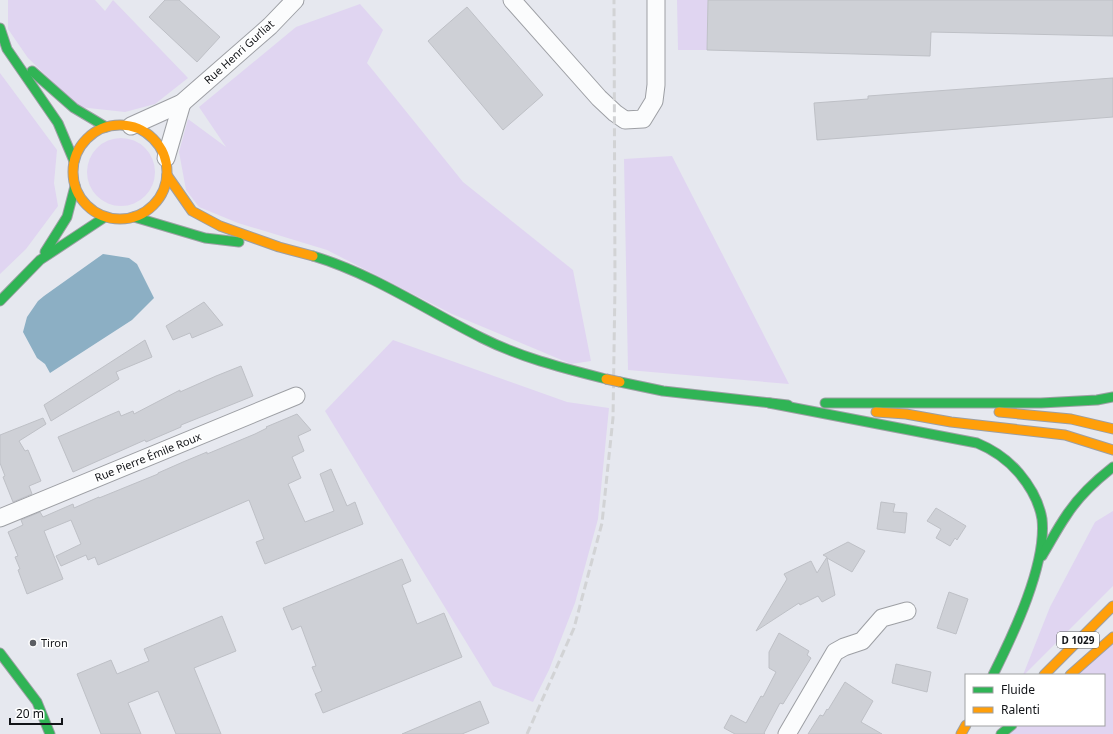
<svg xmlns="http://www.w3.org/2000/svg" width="1113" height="734" font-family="'Noto Sans',sans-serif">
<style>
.green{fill:#e0d5f1}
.water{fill:#8cafc4}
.building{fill:#ced0d6;stroke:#bec0c6}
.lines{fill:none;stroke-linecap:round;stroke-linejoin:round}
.street-casing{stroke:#9d9fa4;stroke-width:19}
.fast-casing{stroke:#9d9fa4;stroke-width:11}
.slow-casing{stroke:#9d9fa4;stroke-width:11}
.street{stroke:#fbfcfd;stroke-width:17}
.fast{stroke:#30b455;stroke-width:9}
.slow{stroke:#ff9f0a;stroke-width:9}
.rail{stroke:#d2d3d5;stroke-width:3;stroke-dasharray:8 4;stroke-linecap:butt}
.slow-bridge-casing{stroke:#9d9fa4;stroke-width:11;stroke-linecap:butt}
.slow-bridge{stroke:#ff9f0a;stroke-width:9}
.poi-dot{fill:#5c5e63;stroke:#fff;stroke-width:1.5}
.labels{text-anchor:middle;stroke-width:3;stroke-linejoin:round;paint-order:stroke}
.shield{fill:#fff;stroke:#595a5d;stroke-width:1}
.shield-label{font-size:10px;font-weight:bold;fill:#121418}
.street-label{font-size:11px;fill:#121418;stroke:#fff}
.poi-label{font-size:11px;fill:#121418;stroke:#fff;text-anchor:start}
</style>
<rect width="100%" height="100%" fill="#e6e8ef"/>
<g class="green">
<path d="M8 0H95L105 11 113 0 188 78 155 104 125 112 79 107 28 58 8 29Z"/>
<path d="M677 0H708L707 50H678Z"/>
<path d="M360 4 383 30 367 63 463 182 573 270 591 361 571 364 452 314 327 250 238 223 199 207 186 190 179 152 188 119 226 147 199 107 296 27Z"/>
<path d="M0 73 57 150 54 183 58 206 26 249 0 274Z"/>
<circle cx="121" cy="172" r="34"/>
<path d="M672 156 789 384 628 370 624 159Z"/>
<path d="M393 340 567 402 609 408 598 519 575 603 549 670 533 702 493 686 325 411Z"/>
<path d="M1113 511V586L1024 675H1023L1050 607 1095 522Z"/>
<path d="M1113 641V734H1010L1020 725H1104V675H1076Z"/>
</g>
<path class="water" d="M103 254 129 258 137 264 154 298 132 320 50 373 45 364 37 358 23 332 27 317 38 301 44 296Z"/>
<g class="building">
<path d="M165 0H179L220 37 197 62 149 17Z"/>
<path d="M708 0H1113V36L931 32 930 56 707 50Z"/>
<path d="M467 7 543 95 503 130 428 41Z"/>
<path d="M1113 78V117L817 140 814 103 868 99V96Z"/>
<path d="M204 302 223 325 192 338 190 333 173 340 166 326Z"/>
<path d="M145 340 152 357 116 372 119 379 51 421 44 405Z"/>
<path d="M241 366 253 396 181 425V427L146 442 145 440 73 472 58 437 119 411 121 416 133 411 134 414 180 390V392L216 376Z"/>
<path d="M297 414 311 430 298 436 304 451 292 457 301 478 288 484 305 522 334 511 320 474 331 469 347 506 355 502 363 524 265 564 256 542 264 539 249 500 98 565 95 557 88 560 86 555 61 566 56 556 81 544 71 520 44 531 63 579 27 594 18 570 20 569 15 557 18 556 8 532 23 525 21 520 40 512 43 517 73 504 74 508 99 497V498L158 474V473L183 462 207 452V454L255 434 267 428 266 427Z"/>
<path d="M43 418 46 424 19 441 25 451 28 450 41 481 29 486 32 494 13 502 3 477 5 476 0 463V435Z"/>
<path d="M881 502 895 504 893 512 907 513 905 533 877 529Z"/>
<path d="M936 508 966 526 957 540 955 538 950 546 936 538 941 529 927 521Z"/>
<path d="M848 542 865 551 852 572 827 558 835 595 822 602 818 596 800 605 799 603 756 631 787 579 784 574 811 561 817 573 827 557 823 555Z"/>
<path d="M402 559 411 581 402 585 417 624 444 613 462 657 323 713 315 694 322 691 312 667 316 666 301 626 292 630 283 608Z"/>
<path d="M949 592 968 599 956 634 937 628Z"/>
<path d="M222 616 236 651 194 668 221 734H176L158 691 128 703 141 734H101L77 674 111 660 117 674 149 661 144 649Z"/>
<path d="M779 633 809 651 807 655 811 658 783 704 780 703 764 733 765 734H735L724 728 731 715 746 723 761 696 763 697 776 672 769 668V652Z"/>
<path d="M896 664 931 672 927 692 892 683Z"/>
<path d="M845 682 873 701 861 722 882 734H808L820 715 823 716 827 709 828 710Z"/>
<path d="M480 701 489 723 462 734H402Z"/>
</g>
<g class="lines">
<defs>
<g id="street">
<path d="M512 0 599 98 615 113 625 120 643 119 654 101 656 85V0"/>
<path d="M131 126 182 103 270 26 295 0"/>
<path d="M166 158 182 103"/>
<path d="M0 518 296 396"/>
<path d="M787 734 835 652 844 647 862 641 882 618 907 611"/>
</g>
<g id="fast">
<path d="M0 28 7 49 58 123 74 161"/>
<path d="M32 71 74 108 106 127"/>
<path d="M134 217 205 238 239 242"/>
<path d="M45 252 67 217 75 186"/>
<path d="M313 256C373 274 426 310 482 338 522 358 563 368 606 379"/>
<path d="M0 301 40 260 105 217"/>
<path d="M620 382 663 391 788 405"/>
<path d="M769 403 977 443C994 450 1007 459 1019 473 1030 486 1039 501 1042 519 1047 564 1013 635 993 675"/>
<path d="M825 403H1041L1097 400 1113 397"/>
<path d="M1042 556C1050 543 1057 529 1066 516 1078 497 1095 481 1113 467"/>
<path d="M0 653 37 702 50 734"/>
<path d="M1001 734 1012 725"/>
</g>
<g id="slow">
<circle cx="120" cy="172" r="47"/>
<path d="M167 175 192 211 220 226 279 247 313 256"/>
<path d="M876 412 906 414 951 422 1065 435 1113 450"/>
<path d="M999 412 1071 419 1113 429"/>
<path d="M1044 675 1113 606"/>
<path d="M1070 675 1113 637"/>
<path d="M961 734 966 725"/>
</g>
</defs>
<use href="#street" class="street-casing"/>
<use href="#fast" class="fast-casing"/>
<use href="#slow" class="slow-casing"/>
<use href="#street" class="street"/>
<use href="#fast" class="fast"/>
<use href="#slow" class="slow"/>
<path class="rail" d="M527 734 574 628 602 523 613 418 615 285 614 0"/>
<defs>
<path id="slow-bridge" d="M606 379 620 382"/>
</defs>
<use href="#slow-bridge" class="slow-bridge-casing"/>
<use href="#slow-bridge" class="slow-bridge"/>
</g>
<circle class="poi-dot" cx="33" cy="643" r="4"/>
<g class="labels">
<rect class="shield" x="1057" y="632" width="42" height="16" rx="3"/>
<g class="shield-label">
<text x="1078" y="644">D 1029</text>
</g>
<g class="street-label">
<text transform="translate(239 52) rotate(-42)" y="4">Rue Henri Gurliat</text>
<text transform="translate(148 457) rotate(-22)" y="4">Rue Pierre Émile Roux</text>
</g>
<g class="poi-label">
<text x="41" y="647">Tiron</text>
</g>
</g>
<rect x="965" y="674" width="140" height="52" fill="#ffffff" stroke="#a0a1a3"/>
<rect x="973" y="687" width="20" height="6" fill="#30b455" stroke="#a0a1a3"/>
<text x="1001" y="694" font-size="12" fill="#121418">Fluide</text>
<rect x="973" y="707" width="20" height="6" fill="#ff9f0a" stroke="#a0a1a3"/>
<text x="1001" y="714" font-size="12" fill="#121418">Ralenti</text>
<path d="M10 718v6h52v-6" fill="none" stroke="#121418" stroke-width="2"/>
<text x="16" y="718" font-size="12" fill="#121418" stroke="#ffffff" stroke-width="3" paint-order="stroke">20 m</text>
</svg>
